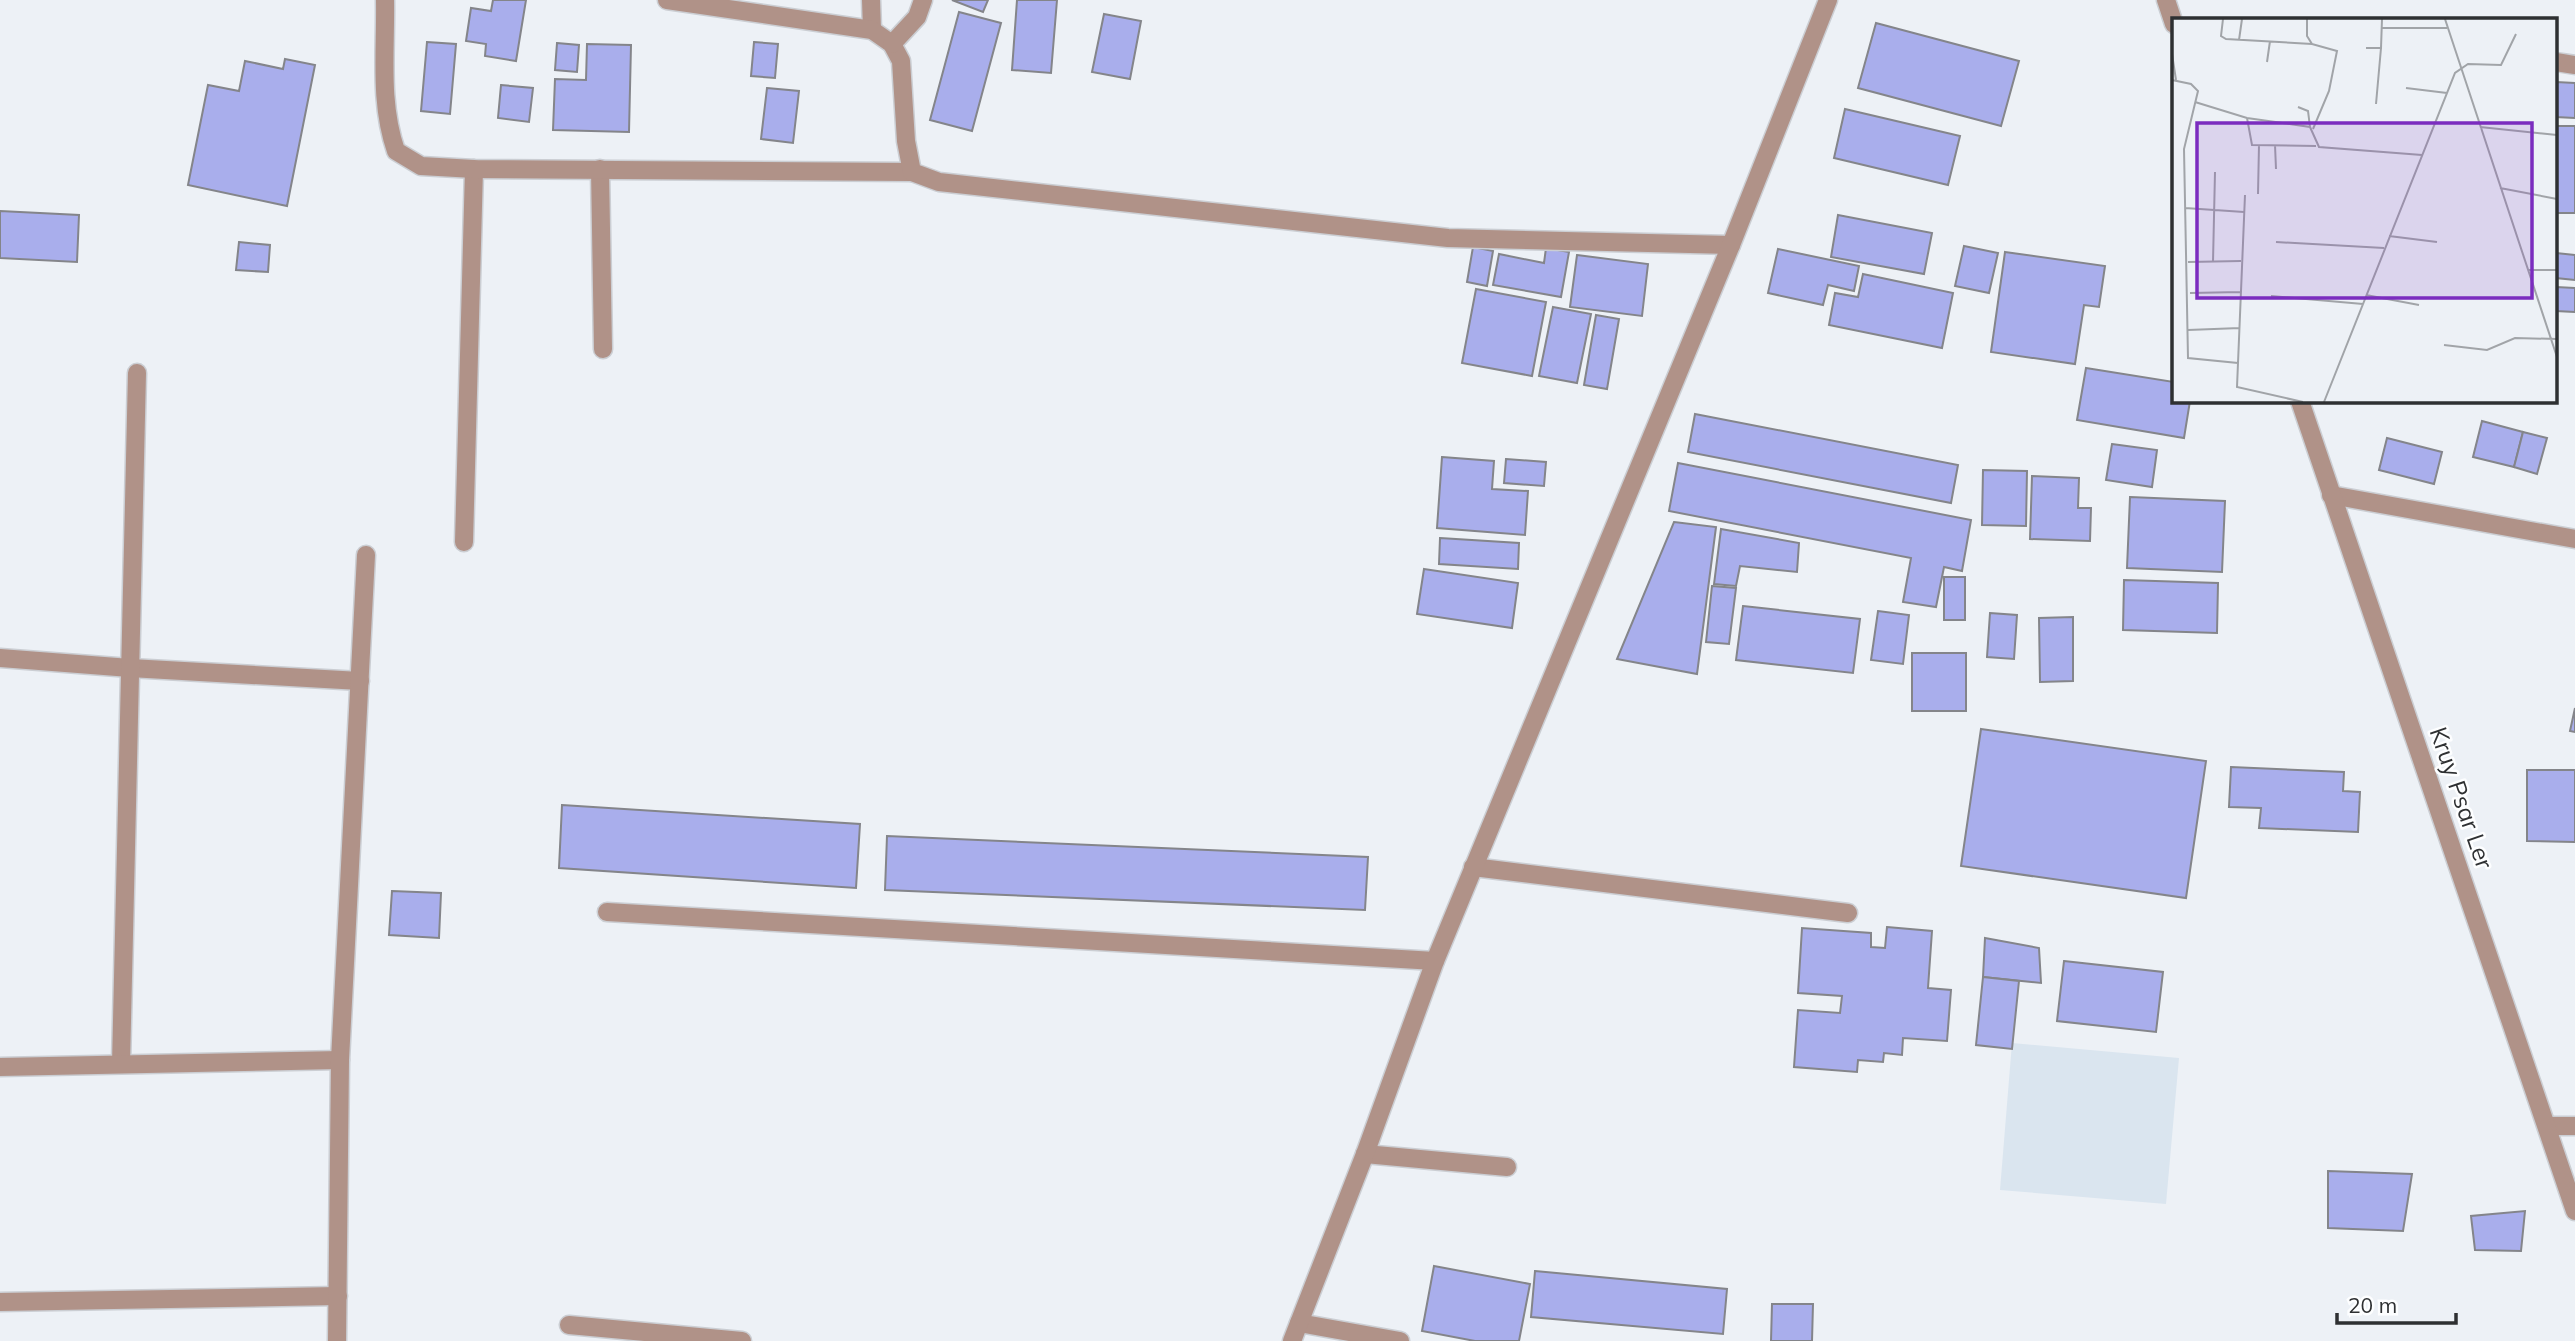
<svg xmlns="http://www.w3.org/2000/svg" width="2575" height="1341" font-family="Mulish,sans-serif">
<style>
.built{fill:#dae5ef}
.building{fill:#a9aeec;stroke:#84858a;stroke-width:2}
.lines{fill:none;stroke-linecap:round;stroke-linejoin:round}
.service-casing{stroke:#cbced3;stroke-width:21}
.minor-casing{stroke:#cbced3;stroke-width:21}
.tertiary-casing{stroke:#cbced3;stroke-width:21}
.service{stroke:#b09288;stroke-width:18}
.minor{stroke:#b09288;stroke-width:18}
.tertiary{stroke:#b09288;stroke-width:18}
.labels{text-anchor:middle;stroke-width:5;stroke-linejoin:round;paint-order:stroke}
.street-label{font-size:24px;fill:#2e3032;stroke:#fdfeff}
.inset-road{fill:none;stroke:#a1a4a8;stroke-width:2}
.view{fill:#7b2cbf;fill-opacity:0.15;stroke:#7b2cbf;stroke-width:3.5}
.inset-edge{fill:none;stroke:#2e3032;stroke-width:3.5}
</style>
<rect width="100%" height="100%" fill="#edf1f6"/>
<path class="built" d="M2012 1043 2179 1058 2166 1204 2000 1190Z"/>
<g class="building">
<path d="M493 0H526L516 61 485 56 486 44 466 41 471 8 491 11Z"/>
<path d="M952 0H988L983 12Z"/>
<path d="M1017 0H1057L1051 73 1012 70Z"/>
<path d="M959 12 1001 23 972 131 930 120Z"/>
<path d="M1104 14 1141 21 1130 79 1092 72Z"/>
<path d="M1876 23 2019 61 2001 126 1858 88Z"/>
<path d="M427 42 456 44 450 114 421 111Z"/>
<path d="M754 42 778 44 775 78 751 76Z"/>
<path d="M557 43 579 45 577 72 555 70Z"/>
<path d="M587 44 631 45 629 132 553 130 555 79 586 80Z"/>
<path d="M285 59 315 65 287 206 188 185 208 85 239 91 245 61 283 69Z"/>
<path d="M2556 82 2575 83V118L2556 117Z"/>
<path d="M501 85 533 88 529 122 498 118Z"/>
<path d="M767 88 799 91 793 143 761 139Z"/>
<path d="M1845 109 1960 136 1948 185 1834 158Z"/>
<rect x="2556" y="126" width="19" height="87"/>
<path d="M0 211 79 215 77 262 0 258Z"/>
<path d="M1838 215 1932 233 1924 274 1831 257Z"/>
<path d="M239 242 270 245 268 272 236 270Z"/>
<path d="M1964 246 1998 253 1989 293 1955 286Z"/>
<path d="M1473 247 1493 251 1487 286 1467 282Z"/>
<path d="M1546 248 1569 252 1561 297 1493 285 1499 254 1544 263Z"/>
<path d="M1778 249 1859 266 1854 291 1828 285 1823 305 1768 293Z"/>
<path d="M2005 252 2105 266 2099 307 2084 305 2075 364 1991 352Z"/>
<path d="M2556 253 2575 255V280L2556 278Z"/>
<path d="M1577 255 1648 264 1642 316 1570 307Z"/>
<path d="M1863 274 1953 293 1942 348 1829 325 1835 293 1858 297Z"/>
<path d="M2556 287 2575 288V312L2556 311Z"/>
<path d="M1476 289 1546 302 1532 376 1462 363Z"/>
<path d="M1553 307 1591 314 1577 383 1539 376Z"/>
<path d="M1596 315 1619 319 1607 389 1584 385Z"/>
<path d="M2086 368 2174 382V401H2190L2184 438 2077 420Z"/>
<path d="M1695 414 1958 465 1951 503 1688 452Z"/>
<path d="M2482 421 2523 432 2514 467 2473 457Z"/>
<path d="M2523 432 2547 438 2537 474 2514 467Z"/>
<path d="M2387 438 2442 452 2434 484 2379 470Z"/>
<path d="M2112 444 2157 450 2152 487 2106 480Z"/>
<path d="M1442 457 1494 461 1492 489 1528 491 1525 535 1437 528Z"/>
<path d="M1506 459 1546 462 1544 486 1504 483Z"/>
<path d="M1678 463 1971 520 1962 571 1944 567 1936 607 1903 602 1911 558 1669 511Z"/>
<path d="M1983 470 2027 471 2026 526 1982 525Z"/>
<path d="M2032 476 2079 478 2078 508H2091L2090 541 2030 539Z"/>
<path d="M2130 497 2225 501 2222 572 2127 568Z"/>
<path d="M1674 522 1716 527 1697 674 1617 659Z"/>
<path d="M1721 529 1799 543 1797 572 1740 566 1736 586 1714 584Z"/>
<path d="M1440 538 1519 543 1518 569 1439 564Z"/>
<path d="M1424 569 1518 583 1512 628 1417 614Z"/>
<rect x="1944" y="577" width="21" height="43"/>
<path d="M2124 580 2218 583 2217 633 2123 630Z"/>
<path d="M1712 586 1736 588 1729 644 1706 642Z"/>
<path d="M1743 606 1860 619 1853 673 1736 660Z"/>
<path d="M1878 611 1909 615 1903 664 1871 660Z"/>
<path d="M1990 613 2017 615 2014 659 1987 657Z"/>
<path d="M2073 617V681L2040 682 2039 618Z"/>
<rect x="1912" y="653" width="54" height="58"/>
<path d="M2575 708V732L2570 731Z"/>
<path d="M1981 729 2206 761 2186 898 1961 866Z"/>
<path d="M2231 767 2344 772 2343 791 2360 792 2358 832 2259 828 2261 808 2229 807Z"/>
<path d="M2527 770H2575V842L2527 841Z"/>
<path d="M562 805 860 824 856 888 559 868Z"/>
<path d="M887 836 1368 857 1365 910 885 890Z"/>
<path d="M392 891 441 893 439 938 389 935Z"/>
<path d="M1887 927 1932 931 1928 988 1951 990 1947 1041 1903 1038 1902 1055 1884 1053 1883 1062 1858 1060 1857 1072 1794 1067 1798 1010 1840 1013 1842 996 1798 993 1802 928 1871 933V947L1885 948Z"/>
<path d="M1985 938 2039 948 2041 983 1983 977Z"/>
<path d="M2064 961 2163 972 2156 1032 2057 1021Z"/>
<path d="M1983 977 2019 981 2012 1049 1976 1045Z"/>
<path d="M2328 1171 2412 1174 2403 1231 2328 1228Z"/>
<path d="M2525 1211 2521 1251 2475 1250 2471 1216Z"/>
<path d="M1434 1266 1530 1284 1519 1341H1475L1422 1331Z"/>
<path d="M1535 1271 1727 1289 1723 1334 1531 1317Z"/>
<path d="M1772 1304H1813L1812 1341H1771Z"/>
</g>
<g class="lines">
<defs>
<g id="service">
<path d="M871 0 872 30"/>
<path d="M600 169 603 349"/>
<path d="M464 542 474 169"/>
<path d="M1473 867 1848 913"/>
<path d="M607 912 1435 961"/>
<path d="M1365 1154 1507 1167"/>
<path d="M1299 1323 1400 1341"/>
<path d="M569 1325 742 1341"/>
</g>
<g id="minor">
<path d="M385 0C386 51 379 102 396 151L421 166 474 169 912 172"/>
<path d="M667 0 872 30 892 44 901 61 906 141 912 172 939 182 1448 238 1731 245"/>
<path d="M892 44 917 17 923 0"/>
<path d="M2556 62 2575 65"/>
<path d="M2331 495 2575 539"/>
<path d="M0 658 130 668 360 681"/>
<path d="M121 1064 137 373"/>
<path d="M0 1067 340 1060"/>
<path d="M2547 1126H2575"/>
<path d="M0 1302 338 1296"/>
<path d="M337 1341 340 1060 366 555"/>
</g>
<g id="tertiary">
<path d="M2166 0 2174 24"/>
<path d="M2300 401 2575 1211"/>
<path d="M1292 1341 1365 1154 1435 961 1731 245 1828 0"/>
</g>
</defs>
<use href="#service" class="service-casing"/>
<use href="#minor" class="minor-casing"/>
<use href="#tertiary" class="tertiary-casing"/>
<use href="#service" class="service"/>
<use href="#minor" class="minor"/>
<use href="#tertiary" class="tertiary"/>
</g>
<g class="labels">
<g class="street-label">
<text transform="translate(2461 798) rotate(71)" y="8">Kruy Psar Ler</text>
</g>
</g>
<g transform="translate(2172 18)">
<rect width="385" height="385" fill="#edf1f6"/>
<path class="inset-road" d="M51 1 49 18 54 21 140 26 165 33 157 73 141 111M135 1V18L140 26M273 1 385 339M210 10H275M67 22 70 1M194 30H209L210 1M0 36 4 62M95 44 98 23M0 62 19 66 26 73 12 131 16 340 66 345M234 70 275 75M23 84 75 100 138 109 147 129 250 137M204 86 209 30M126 89 136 93 138 109M75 100 80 127 144 128M308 109 385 117M103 127 104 151M328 170 385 181M86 176 87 127M73 177 65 369 131 384M13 190 72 194M217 218 265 224M104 224 212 230M16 244 69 243M41 244 43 154M356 252H385M18 275 69 274M194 277 247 287M99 278 191 286M16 312 68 310M272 327 315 332 343 320 385 321M152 384 283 55 296 46 329 47 344 16"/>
<path class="view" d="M25 105H360V280H25Z"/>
<rect width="385" height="385" class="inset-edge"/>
</g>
<path d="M2337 1313v10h119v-10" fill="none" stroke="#2e3032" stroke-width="3.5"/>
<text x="2348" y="1313" font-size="21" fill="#2e3032" stroke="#fdfeff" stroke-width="5" paint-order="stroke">20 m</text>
</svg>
